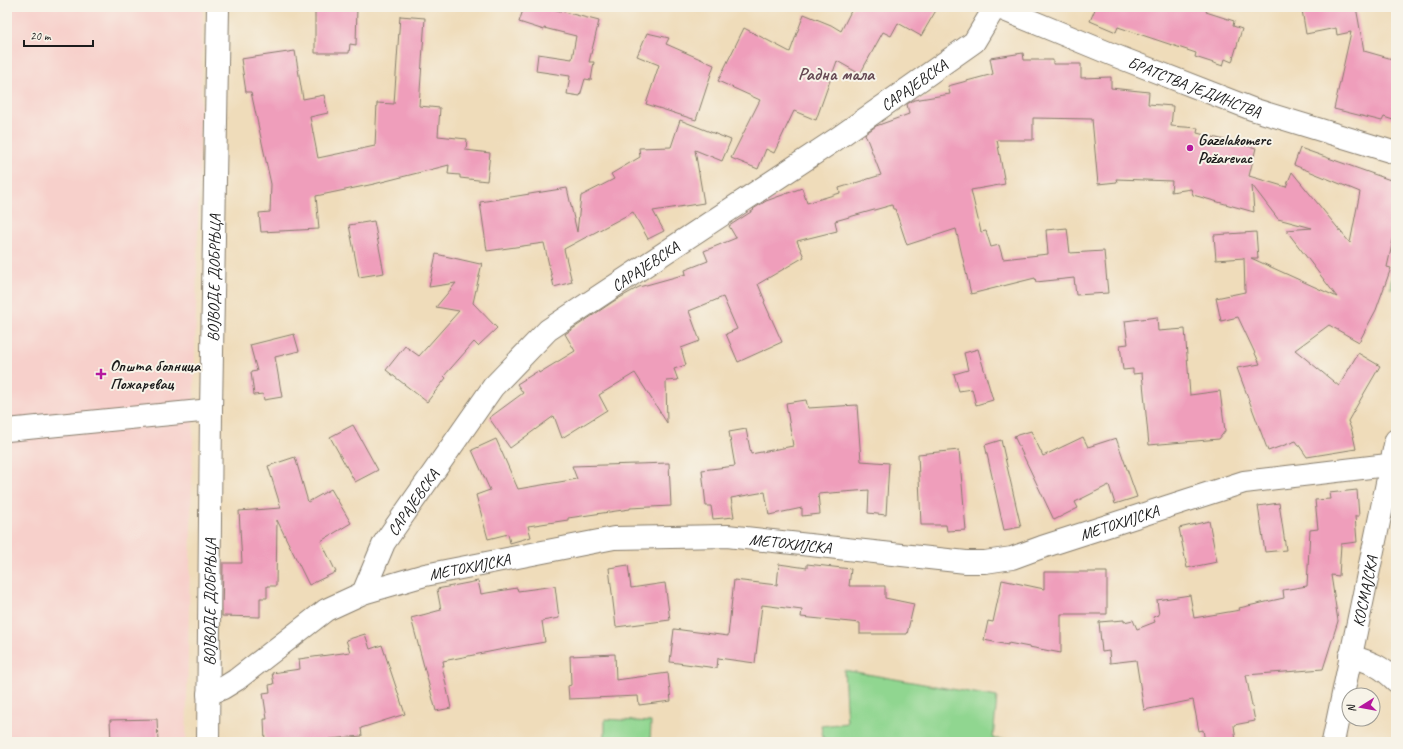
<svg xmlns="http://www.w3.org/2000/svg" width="1403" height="749" font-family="Caveat,sans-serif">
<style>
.built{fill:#f7d0cb}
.green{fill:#90d690;stroke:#567956}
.building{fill:#ef9ebb}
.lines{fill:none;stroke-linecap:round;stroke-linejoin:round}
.minor-casing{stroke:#867c6b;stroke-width:24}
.minor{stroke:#fff;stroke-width:22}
.poi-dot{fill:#b5179e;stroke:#f7f3e8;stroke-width:1.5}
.labels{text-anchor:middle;stroke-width:4;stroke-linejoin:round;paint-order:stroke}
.street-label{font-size:16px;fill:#1c1c1c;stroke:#f7f3e8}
.poi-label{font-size:16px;font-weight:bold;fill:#1c1c1c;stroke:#f7f3e8;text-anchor:start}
.quarter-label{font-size:18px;font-weight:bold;fill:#664a54;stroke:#f7f3e8}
</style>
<rect width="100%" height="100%" fill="#f7f3e8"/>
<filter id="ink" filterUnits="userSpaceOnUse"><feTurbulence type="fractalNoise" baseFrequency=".025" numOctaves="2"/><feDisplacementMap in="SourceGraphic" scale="8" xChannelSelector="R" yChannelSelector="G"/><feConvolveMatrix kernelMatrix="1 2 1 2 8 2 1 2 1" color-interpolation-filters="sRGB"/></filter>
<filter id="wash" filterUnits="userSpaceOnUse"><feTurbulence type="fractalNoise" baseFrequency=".012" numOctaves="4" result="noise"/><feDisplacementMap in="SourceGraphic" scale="16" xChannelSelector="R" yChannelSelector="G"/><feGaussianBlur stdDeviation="0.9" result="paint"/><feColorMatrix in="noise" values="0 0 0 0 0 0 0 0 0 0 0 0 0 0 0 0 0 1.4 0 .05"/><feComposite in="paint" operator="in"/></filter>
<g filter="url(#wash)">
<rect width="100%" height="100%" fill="#efdcba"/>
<path class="built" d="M7 7H203L186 742H7Z"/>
<g class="green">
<path d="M1396 247V289L1390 288Z"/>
<path d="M844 670 997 697 993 739 1091 742H824L821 726 847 723Z"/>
<path d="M605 719 651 722 650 742H605Z"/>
</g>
<g id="blocks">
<g class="building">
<path d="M315 7H357L356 45 350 44 349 53H315Z"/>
<path d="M524 7H545L599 21 589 62H594L591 80 585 79 580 96 567 94 570 76 536 71 538 54 572 59 576 36 544 28V30L519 22Z"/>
<path d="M853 7H938L921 36 898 23 891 36 883 32 860 74 837 61 816 120 794 111 774 153 766 149 758 169 731 158 760 100 718 81 744 28 790 52 804 14 831 25 841 31Z"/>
<path d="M1096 7H1208L1206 12 1234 21 1233 26 1242 29 1232 62 1225 59 1223 66 1195 57 1196 53 1118 27 1116 32 1090 21Z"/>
<path d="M1322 7H1356L1364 51 1396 60V121L1384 117 1382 121 1334 109 1351 32 1337 35 1336 28 1306 34 1302 10Z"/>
<path d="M400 16 425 18 419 106 440 108 438 136 467 139 466 150 490 153 487 181 460 178V175L448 174 449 165 374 184 316 196 319 229 261 232 259 213 270 212 271 184 251 92H246L241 59 295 51 303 99 324 95 328 113 310 117 318 158 375 146 377 103 394 104Z"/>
<path d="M647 33 669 38 666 44 714 65 696 120 646 104 659 65 637 56Z"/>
<path d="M1023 53 1024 60H1053V64H1081V78L1111 77V88L1149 92 1148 104 1173 106 1171 126 1198 128 1197 133 1256 148 1249 176 1286 187 1292 172 1350 243 1360 192 1294 165 1300 148 1396 182V227L1387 267 1391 268 1376 310 1359 342 1329 325 1295 350 1339 386 1358 353 1380 366 1348 421 1352 431 1356 449 1307 457 1296 441 1268 451 1237 368 1260 364 1238 317 1221 321 1216 298 1245 292 1244 258 1216 260 1214 235 1256 232 1258 258H1251L1337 297 1286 230 1312 228 1278 219 1252 185 1254 212 1193 195 1191 189 1171 192 1172 181 1116 179 1117 182 1098 184 1092 119 1033 118V140H997L1005 184 971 190 981 232 986 231 991 247 999 245 1003 259 1048 254 1046 230 1067 228 1070 253 1104 251 1108 293 1076 295 1074 278 1036 282 1035 278 971 294 956 229 907 245 895 209H893L892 205 835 221 837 231 797 241 804 257 758 284 765 301 764 302 782 342 738 362 726 334 737 329 723 297 689 311 700 341 681 348 686 365 674 369 678 380 666 381 667 423 635 373 599 395 607 410 562 438 554 416 510 448 489 418 523 393 517 384 538 371 539 373 575 351 565 334 614 301 639 287 686 274 685 270 708 261 704 251 736 238 729 226 754 210 753 209 766 201 802 188 807 203 840 193 839 188 881 175 865 134 876 126 909 114 907 104 914 100 950 94 948 86 993 74 990 58Z"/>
<path d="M680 120 731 140 722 161 695 150 704 203 653 211 664 231 648 239 633 212 564 249 572 282 554 287 544 243 487 251 480 202 567 188 577 232 581 196 614 179 611 174 640 157 639 148 671 147Z"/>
<path d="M374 221 384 273 359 277 349 225Z"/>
<path d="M436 254 480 264 482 263 473 303 497 328 478 346 474 342 444 376 446 378 427 402 386 370 405 346 419 356 459 311 436 307 456 283 429 287Z"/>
<path d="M1157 317 1158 331 1185 329 1190 395 1220 391 1225 431 1219 439 1149 445 1142 373 1133 374V369L1123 370 1120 345 1128 344 1125 321Z"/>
<path d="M294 334 299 351 275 357 282 397 264 400 263 394 254 395 251 372 257 371 250 345Z"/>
<path d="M978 349 993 400 976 405 972 389 959 391 954 374 968 370 964 353Z"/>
<path d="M806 400 808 408 857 405 861 461 889 463 886 515 868 513 869 490 818 494 820 514 802 516V508L769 515 765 492 731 498 734 517 713 519 711 506H706L702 470 735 466 729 432 746 429 751 454 793 446 786 403Z"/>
<path d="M353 425 378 470 355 482 330 437Z"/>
<path d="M1031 431 1043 456 1083 437 1088 447 1116 438 1137 497 1115 504 1109 485 1075 502 1078 508 1054 520 1014 436Z"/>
<path d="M496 439 518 489 577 479 572 466 669 463 671 506 630 508V509L568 518V520L528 526 531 537 510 543 508 534 488 539 476 495 490 490 472 450Z"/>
<path d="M1001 440 1021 527 1004 530 985 445Z"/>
<path d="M959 450 966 530 947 531 946 525H921L918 454Z"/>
<path d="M295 457 308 502 331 489 351 523 321 541 336 572 309 585 277 520 276 586H267V598H260V617L222 616 223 563H242L239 511 281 508 268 466Z"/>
<path d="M1357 490 1359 516H1355L1357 542 1341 544 1339 576 1331 575 1338 621 1323 669 1246 675 1255 721 1234 725 1236 742H1205L1203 730 1199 731 1193 700 1144 710 1136 660 1110 663 1109 651 1102 652 1099 622 1124 620V622L1133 620 1137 629 1155 622 1153 617 1159 615 1157 600 1190 595 1194 618 1240 610 1239 608 1284 598 1283 590 1307 586 1310 530 1318 529 1315 500 1330 499 1329 493Z"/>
<path d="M1279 503 1286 550 1265 552 1258 506Z"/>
<path d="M1209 521 1217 562 1187 568 1179 528Z"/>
<path d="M779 564 807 568V564L851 569 849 586H885V598L914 604 907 634H860V623L801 617 802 610 762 605 755 663 718 658 717 668 670 662 674 629 728 636 734 580 777 585Z"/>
<path d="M628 565 631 588 665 583 670 620 616 627 609 568Z"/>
<path d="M1044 572H1107V614H1061V653L1008 643V645L984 640 988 621 993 622 1002 580 1044 589Z"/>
<path d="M478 581 481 594 517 588 518 591 555 586 559 618 542 621 545 642 504 649 443 661 444 666H442L451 708 436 711 411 618 441 610 437 589Z"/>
<path d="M365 634 370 649 382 645 405 714 361 728 362 736 330 739V742H265L264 719H267L263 693 270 692 269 685 274 684 272 673 300 669 299 659 350 652 346 640Z"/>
<path d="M615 654 616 680 668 673 671 701 639 705 638 696 569 699 568 686 571 685 570 656Z"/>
<path d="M157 719 158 742H111L110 720Z"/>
</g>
</g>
</g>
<g filter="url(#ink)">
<use href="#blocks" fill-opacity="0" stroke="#867c6b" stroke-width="1"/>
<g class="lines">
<defs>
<g id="minor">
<path id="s1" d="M997 7 1111 54 1252 109 1396 153"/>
<path d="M7 430 211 410"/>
<path id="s2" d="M363 593 384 543 493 387 548 330 835 140 974 42 995 7"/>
<path d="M1350 656C1371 662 1381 666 1396 681"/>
<path id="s3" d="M208 694 223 688 236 680 326 610 363 593 425 575 614 538 727 536 966 562H985L1012 558 1042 547 1244 482 1396 464"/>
<path id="s4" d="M208 742 211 410 218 7"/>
<path id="s5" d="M1333 742 1396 440"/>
</g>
</defs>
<use href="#minor" class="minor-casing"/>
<use href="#minor" class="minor"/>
</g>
</g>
<g class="poi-dot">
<circle cx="1190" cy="148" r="4"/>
<path d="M99 368h4v4h4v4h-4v4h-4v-4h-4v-4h4z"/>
</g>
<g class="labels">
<g class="street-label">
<text dy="6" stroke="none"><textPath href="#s2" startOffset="764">САРАЈЕВСКА</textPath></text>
<text dy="6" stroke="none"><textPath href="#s1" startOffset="213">БРАТСТВА ЈЕДИНСТВА</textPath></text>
<text dy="6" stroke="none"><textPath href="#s2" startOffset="440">САРАЈЕВСКА</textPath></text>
<text dy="6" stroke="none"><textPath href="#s4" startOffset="464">ВОЈВОДЕ ДОБРЊЦА</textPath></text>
<text dy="6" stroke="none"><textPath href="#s2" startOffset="104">САРАЈЕВСКА</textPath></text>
<text dy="6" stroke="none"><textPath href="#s3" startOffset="956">МЕТОХИЈСКА</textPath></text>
<text dy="6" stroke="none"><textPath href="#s3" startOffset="620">МЕТОХИЈСКА</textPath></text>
<text dy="6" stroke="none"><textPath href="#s3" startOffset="296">МЕТОХИЈСКА</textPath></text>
<text dy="6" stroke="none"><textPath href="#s5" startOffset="154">КОСМАЈСКА</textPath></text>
<text dy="6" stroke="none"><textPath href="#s4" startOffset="140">ВОЈВОДЕ ДОБРЊЦА</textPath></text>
</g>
<g class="poi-label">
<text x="1198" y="145">Gazelakomerc<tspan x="1198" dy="18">Požarevac</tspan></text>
<text x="110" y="371">Општа болница<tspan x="110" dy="18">Пожаревац</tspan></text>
</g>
<g class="quarter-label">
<text x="836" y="80">Радна мала</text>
</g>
</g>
<rect width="1403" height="749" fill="none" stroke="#f7f3e8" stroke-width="24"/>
<g transform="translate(1361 707) rotate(259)"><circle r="19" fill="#f7f3e8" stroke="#9f9d96"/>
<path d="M0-3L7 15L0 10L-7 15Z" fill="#b5179e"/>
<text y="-6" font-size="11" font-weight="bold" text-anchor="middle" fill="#1c1c1c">N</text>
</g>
<path d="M24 40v6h69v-6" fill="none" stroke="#1c1c1c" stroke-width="2"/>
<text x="30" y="40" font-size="12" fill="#1c1c1c" stroke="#f7f3e8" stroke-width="3" paint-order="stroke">20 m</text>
</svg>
